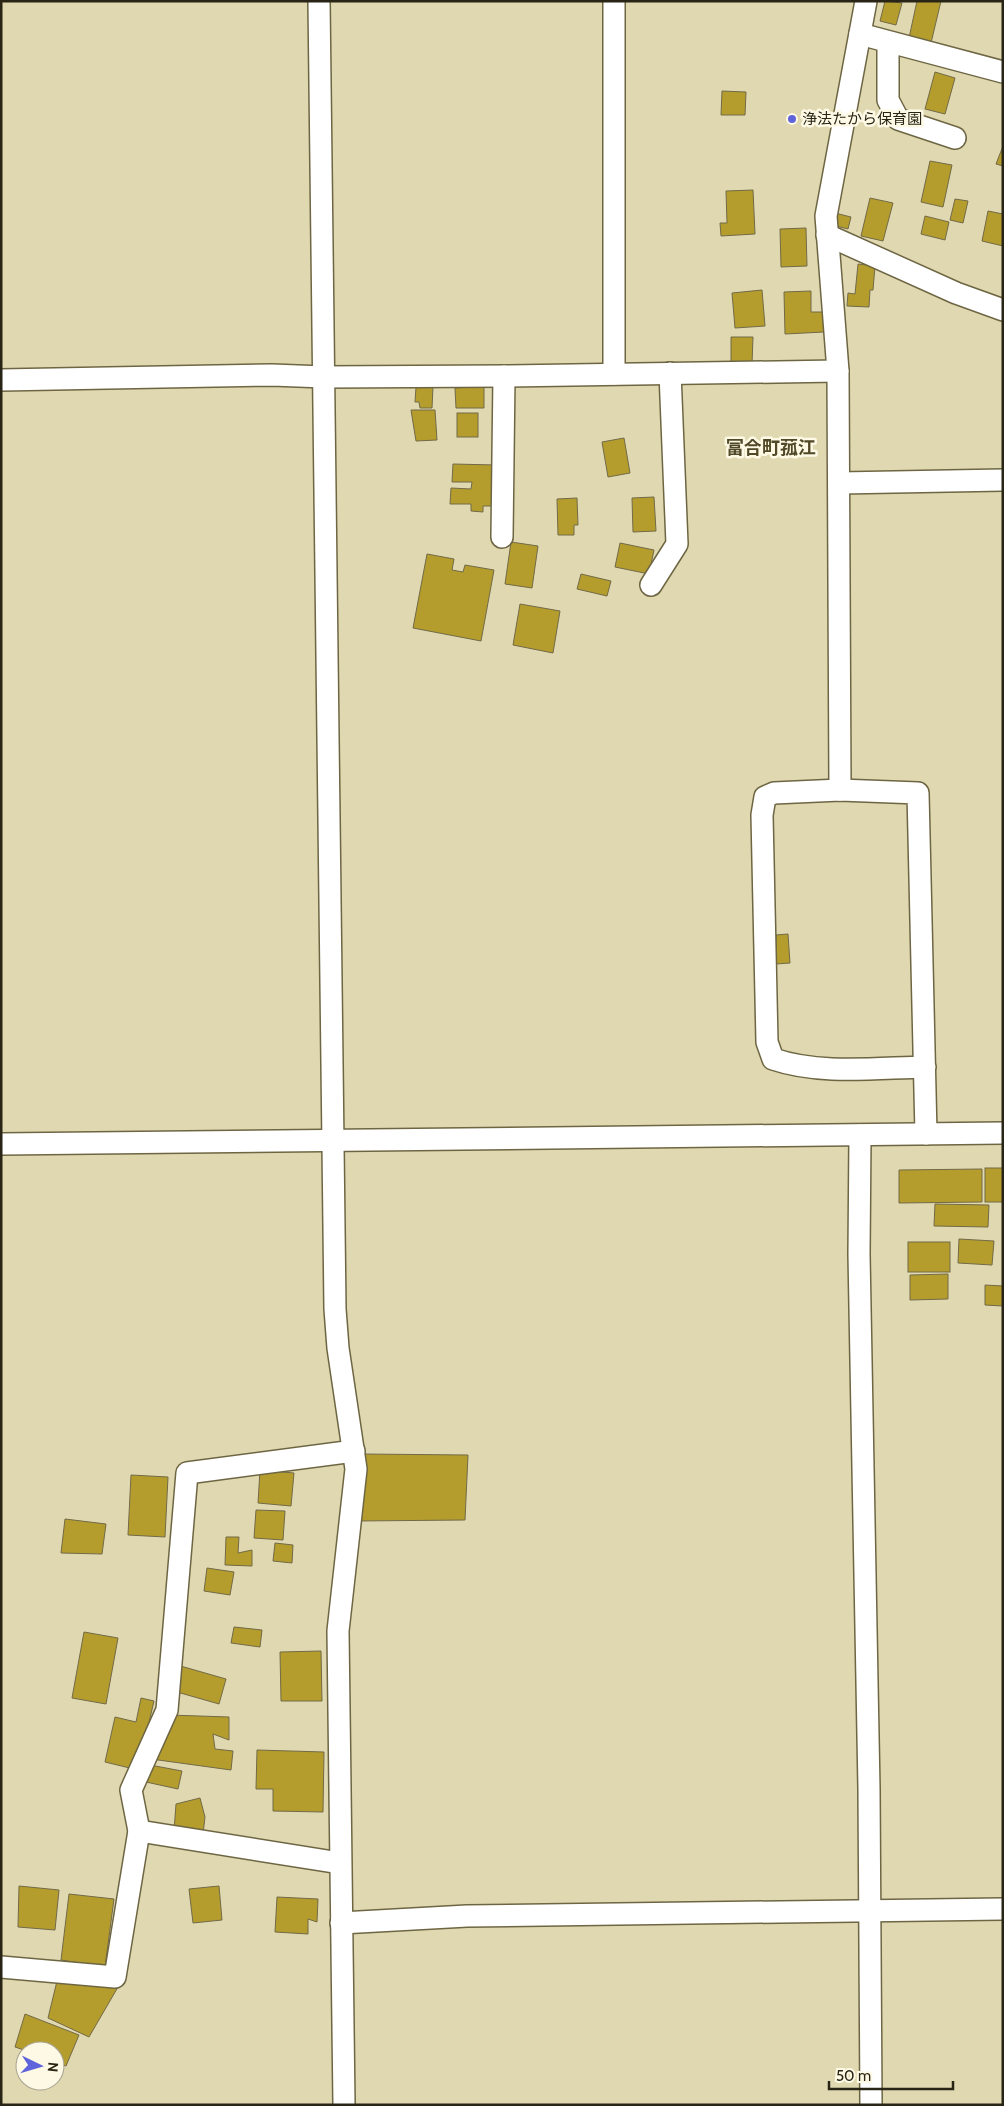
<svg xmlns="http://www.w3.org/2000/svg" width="1004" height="2106" font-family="Cabin,'Noto Sans JP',sans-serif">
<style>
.building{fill:#b49d2d;stroke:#726a47}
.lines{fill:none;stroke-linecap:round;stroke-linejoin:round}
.minor-casing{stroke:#6e6643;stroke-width:24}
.minor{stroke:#fff;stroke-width:21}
.poi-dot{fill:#5f64dc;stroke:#fdf9e5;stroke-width:2}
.labels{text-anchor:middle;stroke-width:5;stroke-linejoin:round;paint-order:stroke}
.poi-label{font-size:15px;fill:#282516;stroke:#fdf9e5;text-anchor:start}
.quarter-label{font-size:18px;font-weight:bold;fill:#504826;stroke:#fdf9e5}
</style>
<rect width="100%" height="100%" fill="#e0d8b1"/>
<g class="building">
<path d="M885 1 902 3 896 25 880 21Z"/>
<path d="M917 1H941L931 43 909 38Z"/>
<path d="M935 72 955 78 945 114 925 109Z"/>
<path d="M722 91 746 92 745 115H721Z"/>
<path d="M1003 146V166L996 164Z"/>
<path d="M930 161 952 165 943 207 921 202Z"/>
<path d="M753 190 755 234 721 236 720 223H727L726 191Z"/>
<path d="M870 198 893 203 883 241 861 236Z"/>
<path d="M955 199 968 201 963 223 950 220Z"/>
<path d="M988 211 1003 214V246L982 241Z"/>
<path d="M835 213 851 217 848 229 832 225Z"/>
<path d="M925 216 949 222 945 240 921 234Z"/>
<path d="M806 228 807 266 781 267 780 229Z"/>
<path d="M858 264 875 266 873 290H870L869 307 847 306 848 293 855 294Z"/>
<path d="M762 290 765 326 735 328 732 293Z"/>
<path d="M811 291V312H824V332L785 334 784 292Z"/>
<path d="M731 337H753L752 364H731Z"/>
<path d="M484 386V408H456L455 388Z"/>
<path d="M416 387H433L432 408H420L419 402H415Z"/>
<path d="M411 410H435L437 440 416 441Z"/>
<rect x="457" y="413" width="21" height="24"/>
<path d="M624 438 630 473 608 477 602 442Z"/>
<path d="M453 464 496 465 495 506H483V512L471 511V504H450L451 488 471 489 472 482H452Z"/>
<path d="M654 497 656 531 633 532 632 498Z"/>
<path d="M577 498 578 525H574V535H558L557 499Z"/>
<path d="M511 542 538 546 532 588 505 584Z"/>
<path d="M620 543 654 550 649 574 615 567Z"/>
<path d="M427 554 454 559 452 570 463 572 465 565 494 570 481 641 413 628Z"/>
<path d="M581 574 611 581 607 596 577 589Z"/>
<path d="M520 604 560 611 553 653 513 645Z"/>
<path d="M788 934 790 963 776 964V935Z"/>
<rect x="985" y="1168" width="18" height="34"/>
<path d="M982 1169V1202L899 1203V1170Z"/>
<path d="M935 1204 989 1205 988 1227 934 1226Z"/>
<path d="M959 1239 994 1241 992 1265 958 1263Z"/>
<rect x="908" y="1242" width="42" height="30"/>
<path d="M948 1274V1299L910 1300V1275Z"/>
<path d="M985 1285 1003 1286V1306L985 1305Z"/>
<path d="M362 1454 468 1455 465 1520 357 1521Z"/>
<path d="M260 1470 294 1473 291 1506 258 1503Z"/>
<path d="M131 1475 168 1477 165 1537 128 1535Z"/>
<path d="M256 1510 285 1511 283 1540 254 1538Z"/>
<path d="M65 1519 106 1524 102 1554 61 1553Z"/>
<path d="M226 1537H239L238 1553 252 1550V1566L225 1565Z"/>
<path d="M275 1543 293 1545 292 1563 273 1561Z"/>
<path d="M207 1568 234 1572 230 1595 204 1591Z"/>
<path d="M234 1627 262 1630 260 1647 231 1643Z"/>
<path d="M84 1632 118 1638 106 1704 72 1698Z"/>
<path d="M321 1651 322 1701H281L280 1652Z"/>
<path d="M177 1665 226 1679 219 1704 170 1690Z"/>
<path d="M141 1698 154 1701 138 1770 105 1762 115 1717 136 1722Z"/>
<path d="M169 1715 229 1717V1740L213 1734 215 1749 233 1751 231 1770 151 1759Z"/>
<path d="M257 1750 324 1752 323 1812 273 1811V1789H256Z"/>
<path d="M150 1765 182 1771 178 1789 146 1782Z"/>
<path d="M200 1798 205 1817 203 1834 174 1831 176 1804Z"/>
<path d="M19 1886 59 1890 55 1930 18 1927Z"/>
<path d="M219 1886 222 1920 193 1923 189 1889Z"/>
<path d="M69 1894 114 1899 105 1967 61 1960Z"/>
<path d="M277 1897 318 1899 317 1922 308 1919V1934L275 1932Z"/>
<path d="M57 1981 118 1987 89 2037 48 2018Z"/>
<path d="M25 2014 79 2035 66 2066 55 2062V2051H27L15 2047Z"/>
</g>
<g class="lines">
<defs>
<g id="minor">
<path d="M319 1 335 1309 338 1348 356 1469 338 1631 344 2105"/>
<path d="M614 1V374"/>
<path d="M860 34 1003 72"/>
<path d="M888 43V100L898 119 955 138"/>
<path d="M827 235 956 293 1003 310"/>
<path d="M1 380 272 375 324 377 504 376 838 371"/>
<path d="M840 483 1003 480"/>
<path d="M502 537 504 376"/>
<path d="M651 585 677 544 670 373"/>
<path d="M840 790 838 371 826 216 866 1"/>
<path d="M925 1067C875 1068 820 1075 773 1059L767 1042 762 815 765 797 774 793 840 790 918 793 926 1134"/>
<path d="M860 1135 859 1254 869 1789 871 2105"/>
<path d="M1 1144 1003 1133"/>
<path d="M139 1831 131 1790 167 1710 187 1473 354 1451"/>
<path d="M341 1923 467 1916 1003 1909"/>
<path d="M1 1967 115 1977 139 1831 340 1863"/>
</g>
</defs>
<use href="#minor" class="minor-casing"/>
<use href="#minor" class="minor"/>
</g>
<circle class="poi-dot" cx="792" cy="119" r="5"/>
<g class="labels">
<g class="poi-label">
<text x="802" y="124">浄法たから保育園</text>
</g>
<g class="quarter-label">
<text x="771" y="454">富合町菰江</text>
</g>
</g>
<rect width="1004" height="2106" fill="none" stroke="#282516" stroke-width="5"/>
<g transform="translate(40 2066) rotate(95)"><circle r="24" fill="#fdf9e5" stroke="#a8a492"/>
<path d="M0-4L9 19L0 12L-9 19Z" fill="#5f64dc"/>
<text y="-8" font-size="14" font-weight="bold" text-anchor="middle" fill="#282516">N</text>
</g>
<path d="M829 2081v8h124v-8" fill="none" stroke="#282516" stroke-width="2.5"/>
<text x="836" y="2081" font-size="15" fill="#282516" stroke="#fdf9e5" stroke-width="4" paint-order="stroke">50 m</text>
</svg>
